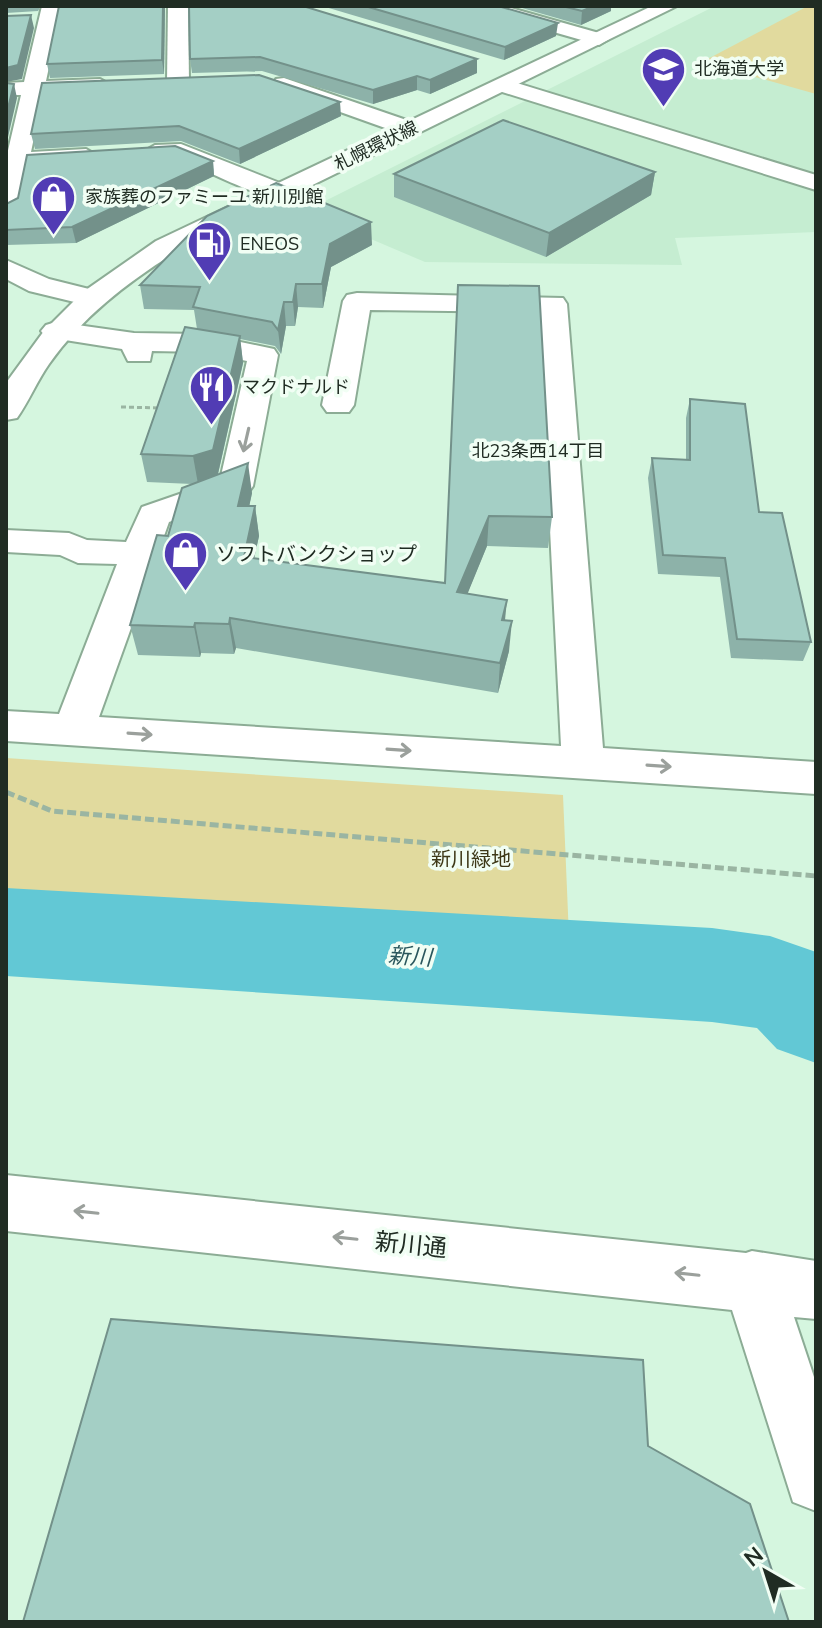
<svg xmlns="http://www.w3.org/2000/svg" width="822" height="1628" font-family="'Nunito Sans','Noto Sans JP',sans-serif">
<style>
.built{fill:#c5edd1}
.green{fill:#e1da9e}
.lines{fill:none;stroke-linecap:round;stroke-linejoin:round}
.stream{fill:#62c8d5;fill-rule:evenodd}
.river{fill:#62c8d5;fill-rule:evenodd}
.minor-casing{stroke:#8cac95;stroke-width:4}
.major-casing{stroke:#8cac95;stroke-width:4}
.path-far1{stroke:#9ab5a2;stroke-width:3;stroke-dasharray:5 3;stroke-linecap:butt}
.path{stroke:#9ab5a2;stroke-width:5;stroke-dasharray:9 4;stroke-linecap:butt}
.minor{fill:#fff;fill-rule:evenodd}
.major{fill:#fff;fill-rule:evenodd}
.wall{fill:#8db2a9}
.shaded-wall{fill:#73918a}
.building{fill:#a4cfc5;stroke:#73918a;stroke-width:2}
.oneway{stroke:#9ba09c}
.labels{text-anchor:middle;stroke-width:7;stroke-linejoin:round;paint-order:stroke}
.far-poi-label{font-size:18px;fill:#202c23;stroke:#f1fef4;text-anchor:start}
.far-street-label{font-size:18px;fill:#202c23;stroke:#f1fef4}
.far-neighbourhood-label{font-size:18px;fill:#202c23;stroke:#f1fef4}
.poi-label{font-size:20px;fill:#202c23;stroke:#f1fef4;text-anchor:start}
.park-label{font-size:20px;fill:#3e3918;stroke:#f1fef4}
.water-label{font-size:22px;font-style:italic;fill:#2a575d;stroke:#f1fef4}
.near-street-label{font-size:24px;fill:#202c23;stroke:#f1fef4}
</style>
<rect width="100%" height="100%" fill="#d5f6df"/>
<path class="built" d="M715 6H816V232L675 238 682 265 425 262 305 211Z"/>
<g class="green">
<path d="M808 6H816V94L702 62Z"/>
<path d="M6 758 563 795 569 937 6 897Z"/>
</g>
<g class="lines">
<path class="stream" d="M808 994H816V1010L802 1008 799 1002 802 996Z"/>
<path class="river" d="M6 888 712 928 770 936 816 952V1063L777 1049 757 1028 712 1022 6 976Z"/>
<defs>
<g id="minor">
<path d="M42 6H62L46 81 100 79 111 85 100 91 43 94 31 152 86 149 98 156 86 163 28 167 19 213 6 221V159L21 95H6V83L24 82Z"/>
<path d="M168 6H188L189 81 178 87 167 81Z"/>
<path d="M473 6H504L606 35 609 39 599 45 476 10Z"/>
<path d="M284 78 418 124 421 129 418 134H402L276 89 273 84 276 79Z"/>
<path d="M504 79 816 175V190L496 90 493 85Z"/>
<path d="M181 144 290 187 293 192 290 197C266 203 208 171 184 161 171 155 153 165 143 152L155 145Z"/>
<path d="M6 260 49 279 101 292 105 298 101 304 91 306 29 291 6 279Z"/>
<path d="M357 293 563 298 567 304 603 748 816 762V794L6 741V711L59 714 117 564 78 563 60 555 6 552V530L69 533 87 540 126 542 142 507 220 480 247 361 202 352 152 351 150 361H128L122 349 46 337 41 331 46 325 56 322 134 333 202 334 274 349 278 355 253 486 248 493 169 522 99 717 561 746 539 312 370 310 354 405 349 412H327L322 405 343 301 347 295Z"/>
<path d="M6 1175 746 1253 752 1251 816 1261V1319L794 1317 816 1383V1511L793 1502 732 1310 6 1231Z"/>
</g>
<path id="major" d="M652 6H677L174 253C127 283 82 317 49 364 37 381 29 401 17 418L6 420V383L44 331 83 292 156 241Z"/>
</defs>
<use href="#minor" class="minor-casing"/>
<use href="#major" class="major-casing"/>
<path class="path-far1" d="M121 407 163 408"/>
<path class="path" d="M6 792 52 811 816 876"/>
<use href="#minor" class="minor"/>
<use href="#major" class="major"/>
</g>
<g class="wall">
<path d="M6 6H41L38 11 6 13Z"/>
<path d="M59 6H165L164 74 50 78 47 64Z"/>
<path d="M189 6 477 73 430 94 417 90 373 104 262 71 192 73 190 59Z"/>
<path d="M322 6H498L556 36 504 60Z"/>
<path d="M515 6H611V11L581 25Z"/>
<path d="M341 116 240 164 181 141 35 149 31 134Z"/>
<path d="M213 161 214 176 76 243 6 245V204Z"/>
<path d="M655 172 651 195 546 257 394 197V174Z"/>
<path d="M372 245 331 267 323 308 298 307 295 326H286L281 354 275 346 240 339 243 363 218 474 252 493 249 506H255L259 536 254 558 445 583 458 285 552 517 548 548 487 546 467 594 505 620 509 651 498 693 236 648 234 654 201 653 200 657 138 655 130 625 168 536 192 484 147 482 141 454 197 329 194 310 144 309 140 285Z"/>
<path d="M690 399 759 512 811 642 803 661 731 658 720 577 658 574 648 478 652 458 686 460V418Z"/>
</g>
<g class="shaded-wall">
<path d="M163 6H165L164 74 162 60Z"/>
<path d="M594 6H611V11L581 25 582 11Z"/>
<path d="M31 15 34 28 22 79 6 82V68Z"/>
<path d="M558 23 556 36 504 60 505 47Z"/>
<path d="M477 59V73L430 94V80Z"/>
<path d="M417 76V90L373 104V90Z"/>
<path d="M14 84 17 98 6 146V116Z"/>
<path d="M340 102 341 116 240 164 239 149Z"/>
<path d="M213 161 214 176 76 243 72 227Z"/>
<path d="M655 172 651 195 546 257 549 233Z"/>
<path d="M371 222 372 245 331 267 323 308 322 284 330 244Z"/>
<path d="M296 284 298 307 295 326 293 302Z"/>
<path d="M284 302 286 326 281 354 278 330Z"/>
<path d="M240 336 243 363 217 478 198 484 193 456Z"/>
<path d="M248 463 252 493 243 536 238 506Z"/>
<path d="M255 506 259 536 248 587 244 557Z"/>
<path d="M489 516 487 546 456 622 457 592Z"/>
<path d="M507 600 504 630 502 620Z"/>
<path d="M230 618 236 648 234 654 229 624Z"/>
<path d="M512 621 509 651 498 693 500 663Z"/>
<path d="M195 623 201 653 200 657 194 627Z"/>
</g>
<g class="building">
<path d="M59 6H163L162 60 47 64Z"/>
<path d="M189 6H303L477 59 430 80 417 76 373 90 260 57 190 59Z"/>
<path d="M365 6H498L558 23 505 47Z"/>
<path d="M562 6H594L582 11Z"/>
<path d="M31 15 18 65 6 68V16Z"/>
<path d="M259 75 340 102 239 149 179 126 31 134 42 83Z"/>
<path d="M6 83 14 84 6 116Z"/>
<path d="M503 120 655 172 549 233 394 174Z"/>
<path d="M175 146 213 161 72 227 6 230V204L18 198 27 155Z"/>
<path d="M276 183 371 222 330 244 322 284H296L293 302H284L278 330 272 322 193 307 200 287 140 285 207 216Z"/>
<path d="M458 285 539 286 552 517 489 516 457 592 507 600 502 620 512 621 500 663 230 618 229 624 195 623 194 627 130 625 157 535 168 536 182 488 248 463 238 506H255L244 557 445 583Z"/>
<path d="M185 327 240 336 213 450 193 456 141 454Z"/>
<path d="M690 399 745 404 759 512 782 513 811 642 737 639 725 558 663 555 652 458 690 460Z"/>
<path d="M111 1319 643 1360 648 1446 750 1504 789 1622H23Z"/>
</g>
<defs><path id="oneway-shaft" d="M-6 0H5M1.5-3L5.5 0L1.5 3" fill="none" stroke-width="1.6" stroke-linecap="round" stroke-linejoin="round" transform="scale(2)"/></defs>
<g class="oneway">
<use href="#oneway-shaft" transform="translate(246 440) rotate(103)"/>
<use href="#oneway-shaft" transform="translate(140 734) rotate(4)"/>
<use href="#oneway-shaft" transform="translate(399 750) rotate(4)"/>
<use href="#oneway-shaft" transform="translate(659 766) rotate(4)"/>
<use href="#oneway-shaft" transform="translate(86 1212) rotate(-174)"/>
<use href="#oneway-shaft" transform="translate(345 1238) rotate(-174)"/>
<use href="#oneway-shaft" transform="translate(687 1274) rotate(-174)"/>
</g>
<defs>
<symbol id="university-pin" viewBox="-11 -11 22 30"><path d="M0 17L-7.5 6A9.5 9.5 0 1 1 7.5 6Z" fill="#513cb4" stroke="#f1fef4"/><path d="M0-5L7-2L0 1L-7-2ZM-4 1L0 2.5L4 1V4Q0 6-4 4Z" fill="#fff"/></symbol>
<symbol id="shop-pin" viewBox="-11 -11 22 30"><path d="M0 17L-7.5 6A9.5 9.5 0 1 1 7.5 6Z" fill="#513cb4" stroke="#f1fef4"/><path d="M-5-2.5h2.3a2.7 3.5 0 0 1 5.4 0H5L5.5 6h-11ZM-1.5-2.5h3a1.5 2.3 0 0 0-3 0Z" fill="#fff"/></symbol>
<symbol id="fuel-pin" viewBox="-11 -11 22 30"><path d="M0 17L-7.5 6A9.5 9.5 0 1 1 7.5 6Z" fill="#513cb4" stroke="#f1fef4"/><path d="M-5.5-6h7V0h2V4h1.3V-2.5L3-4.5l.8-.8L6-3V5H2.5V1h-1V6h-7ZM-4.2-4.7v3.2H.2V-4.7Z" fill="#fff"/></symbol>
<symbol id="restaurant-pin" viewBox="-11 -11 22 30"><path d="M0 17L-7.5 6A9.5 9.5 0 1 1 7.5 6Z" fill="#513cb4" stroke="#f1fef4"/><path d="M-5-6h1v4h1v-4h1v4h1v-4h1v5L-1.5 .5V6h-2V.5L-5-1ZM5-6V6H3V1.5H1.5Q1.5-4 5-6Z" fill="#fff"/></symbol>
</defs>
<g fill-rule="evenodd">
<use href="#university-pin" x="638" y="44" width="51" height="69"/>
<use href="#shop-pin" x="28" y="172" width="51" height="69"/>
<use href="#fuel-pin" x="184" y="218" width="51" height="69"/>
<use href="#restaurant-pin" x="186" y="362" width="51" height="69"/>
<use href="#shop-pin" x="160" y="528" width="51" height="69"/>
</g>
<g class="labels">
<g class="far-poi-label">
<text x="694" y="75">北海道大学</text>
<text x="85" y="203">家族葬のファミーユ 新川別館</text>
<text x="240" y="250">ENEOS</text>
<text x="242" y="393">マクドナルド</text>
</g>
<g class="far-street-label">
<text transform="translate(376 146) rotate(-26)" y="6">札幌環状線</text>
</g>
<g class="far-neighbourhood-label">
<text x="538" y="457">北23条西14丁目</text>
</g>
<g class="poi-label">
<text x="216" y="561">ソフトバンクショップ</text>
</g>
<g class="park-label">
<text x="471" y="866">新川緑地</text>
</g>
<g class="water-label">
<text transform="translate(410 956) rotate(3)" y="8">新川</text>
</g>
<g class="near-street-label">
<text transform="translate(411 1245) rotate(6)" y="8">新川通</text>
</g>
</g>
<rect width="822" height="1628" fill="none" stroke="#202c23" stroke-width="16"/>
<g transform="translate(766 1572) rotate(321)" stroke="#f1fef4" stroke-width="6" paint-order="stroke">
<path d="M0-6L14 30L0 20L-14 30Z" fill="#202c23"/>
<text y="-12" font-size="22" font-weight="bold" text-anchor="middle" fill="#202c23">N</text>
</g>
</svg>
